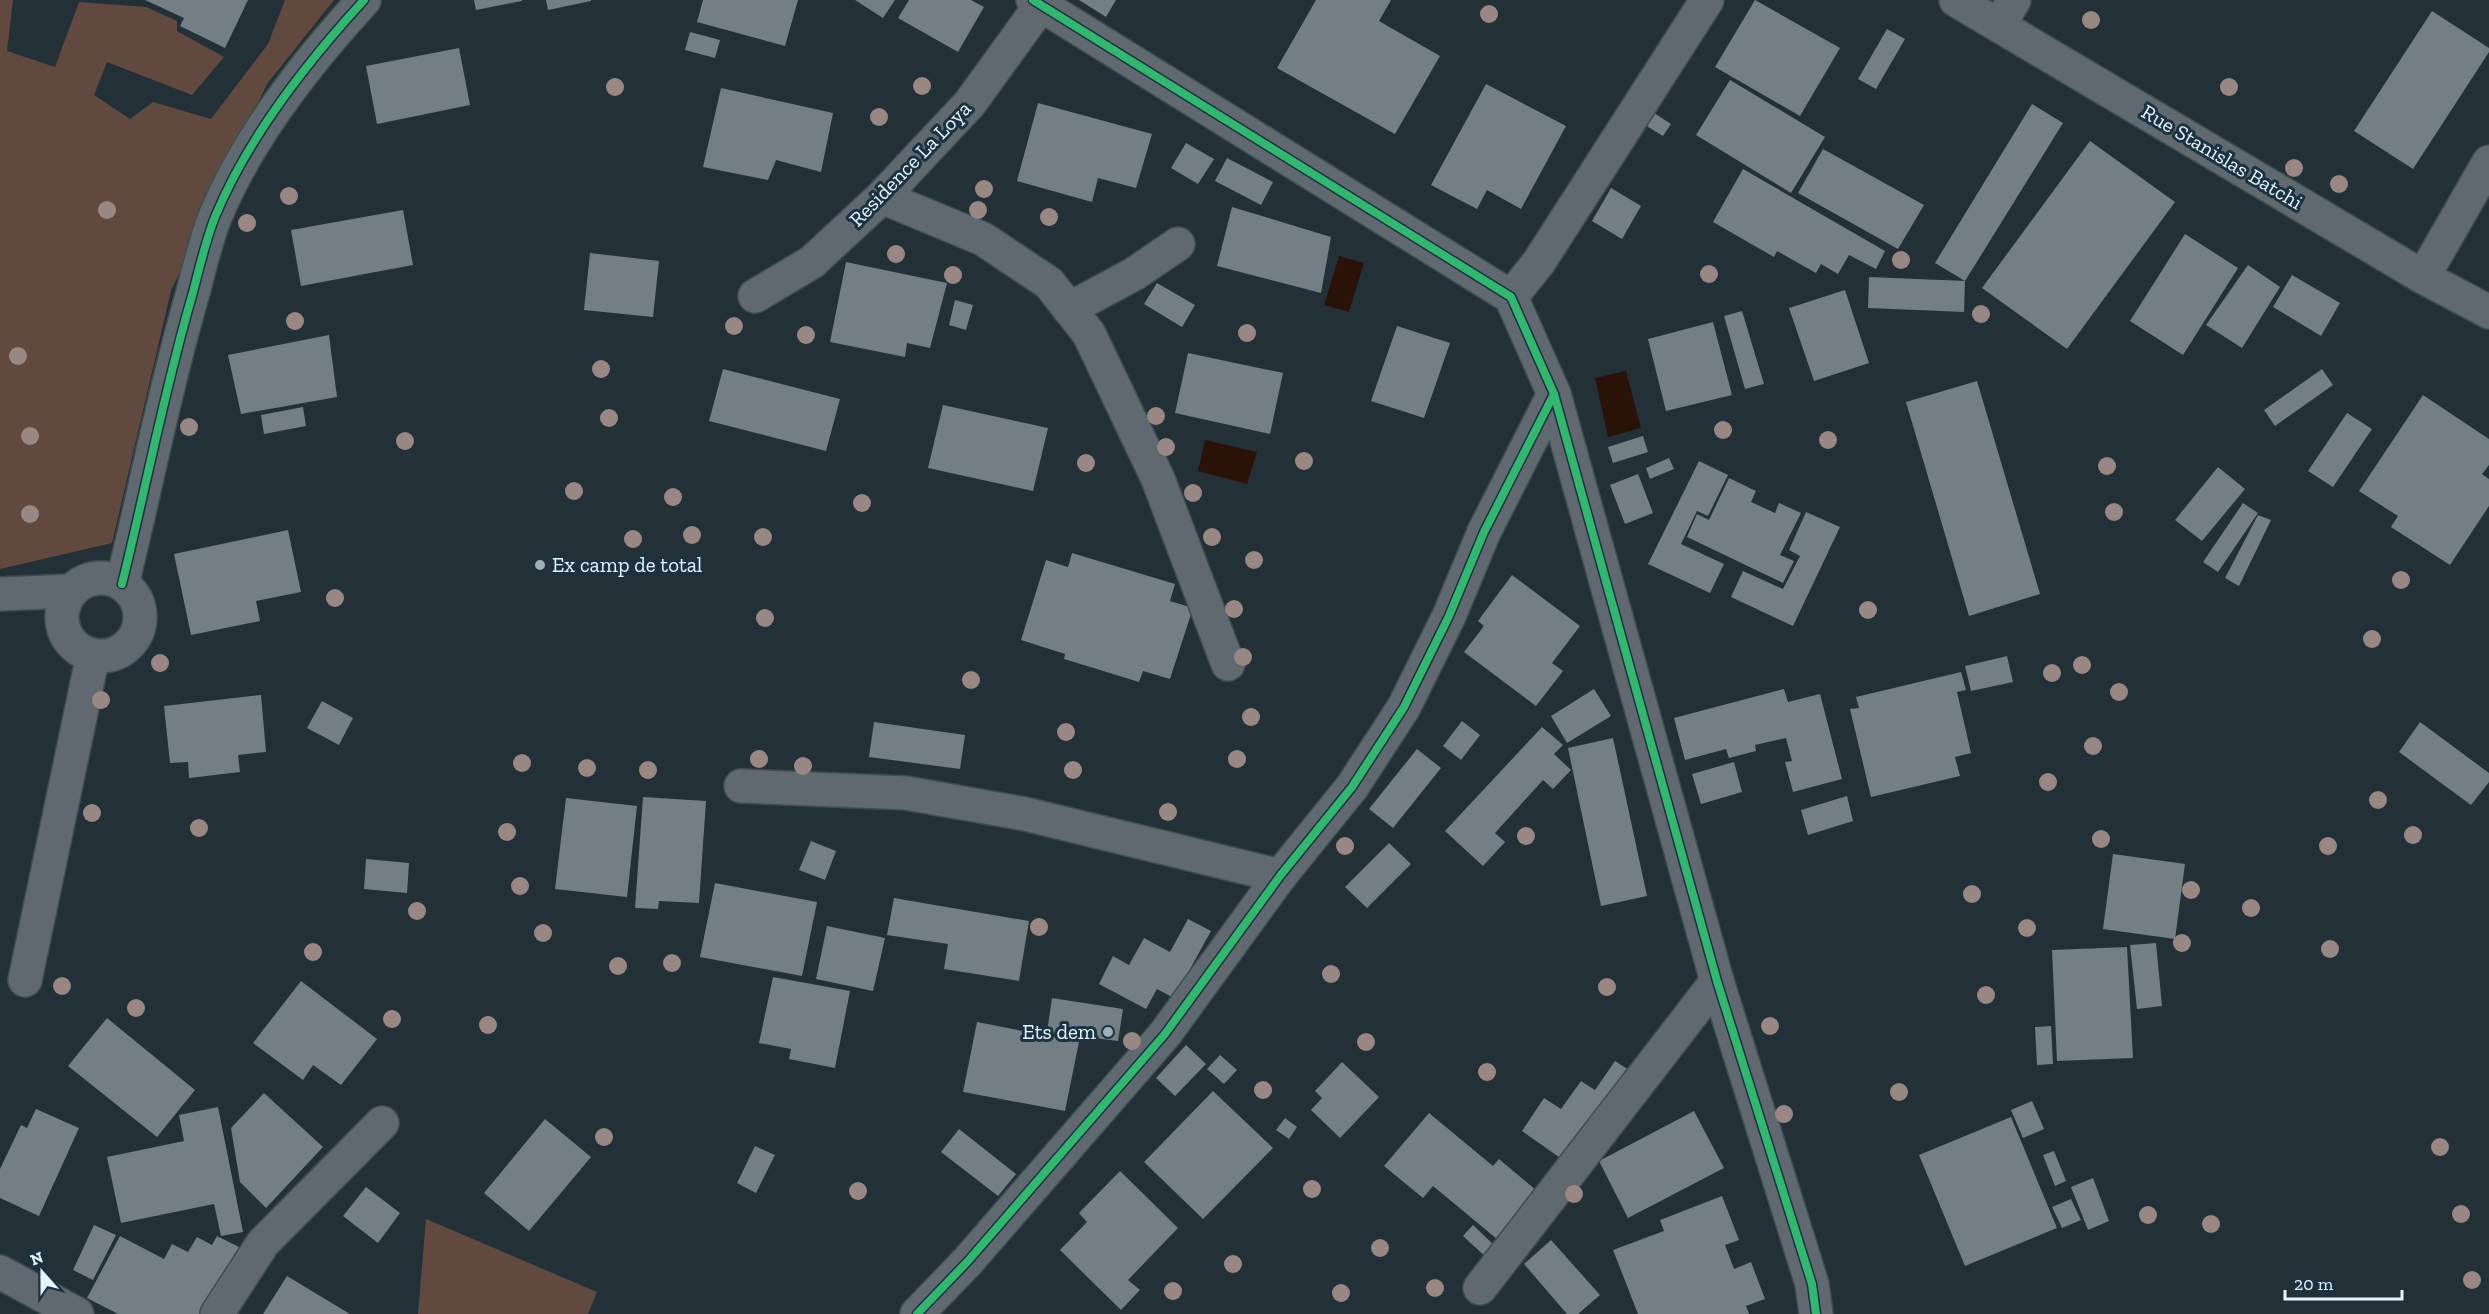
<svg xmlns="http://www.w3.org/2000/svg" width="2489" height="1314" font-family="'Zilla Slab',serif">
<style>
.green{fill:#614940}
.water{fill:#2b1209}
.building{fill:#737e85}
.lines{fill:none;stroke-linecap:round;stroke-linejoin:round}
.minor-casing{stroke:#404c53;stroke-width:36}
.minor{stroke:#5f696f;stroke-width:33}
.cycleway-casing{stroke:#1b3240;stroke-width:11}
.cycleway{stroke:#33b770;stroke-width:8}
.tree{fill:#988783}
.poi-dot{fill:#a2afb8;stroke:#1b3240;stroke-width:2}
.labels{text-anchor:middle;stroke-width:6;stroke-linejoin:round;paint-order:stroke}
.street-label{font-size:21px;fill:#e6f4fd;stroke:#1b3240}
.poi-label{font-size:21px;fill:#e6f4fd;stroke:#1b3240;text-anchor:start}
</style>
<rect width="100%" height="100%" fill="#233038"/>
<g class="green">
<path d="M0 0H13L7 51 55 67 79 2 146 7 177 21V31L224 57 192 95 107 62 94 95 130 119 153 102 211 119 268 44 285 0H334L267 84 171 291 112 543 0 569Z"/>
<path d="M426 1219 597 1292 588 1314H418Z"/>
</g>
<g class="water">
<path d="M1339 256 1364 263 1349 312 1324 305Z"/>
<path d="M1626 371 1641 428 1608 437 1595 378Z"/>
<path d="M1205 440 1257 452 1247 484 1198 471Z"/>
</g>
<g class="building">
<path d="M145 0H248L225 48 180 26 184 18Z"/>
<path d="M474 0H522V1L476 10Z"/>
<path d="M546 0H591V1L548 10Z"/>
<path d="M703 0H798L785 46 697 22Z"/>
<path d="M855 0H895L883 18Z"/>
<path d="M909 0H971L984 7 958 52 898 18Z"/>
<path d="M1079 0H1116L1106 17Z"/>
<path d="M1316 0H1391L1379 21 1440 56 1395 134 1277 68Z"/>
<path d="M1755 0 1840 48 1800 116 1715 67Z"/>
<path d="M2432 11 2489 48V52L2413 169 2354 131Z"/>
<path d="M1887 29 1905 39 1876 89 1858 79Z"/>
<path d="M690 32 720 40 715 58 685 50Z"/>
<path d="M459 48 470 105 377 124 366 66Z"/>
<path d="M1730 80 1825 137 1791 193 1696 135Z"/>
<path d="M1486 84 1566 126 1521 209 1487 190 1477 209 1431 185Z"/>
<path d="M721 88 833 113 821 172 776 160 768 180 703 167Z"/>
<path d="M1038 103 1152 134 1136 188 1098 178 1092 202 1017 181Z"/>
<path d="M2032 104 2063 123 1965 281 1964 312 1868 308 1869 277 1965 281 1935 263Z"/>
<path d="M1648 109 1671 124 1663 136 1640 122Z"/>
<path d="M2090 141 2175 202 2067 349 1982 288Z"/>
<path d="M1186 143 1214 159 1198 184 1171 168Z"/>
<path d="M1823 149 1924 205 1898 249 1798 193Z"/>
<path d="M1227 158 1273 182 1261 205 1215 181Z"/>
<path d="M1743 169 1885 251 1876 269 1849 255 1838 274 1821 264 1816 273 1777 251 1774 257 1713 222Z"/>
<path d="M1611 188 1641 206 1622 239 1592 221Z"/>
<path d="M1232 207 1331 237 1321 293 1217 266Z"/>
<path d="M403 210 413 265 301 286 291 230Z"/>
<path d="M2185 234 2238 268 2183 355 2130 321Z"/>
<path d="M590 253 659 261 653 317 584 310Z"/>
<path d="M846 262 947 283 930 348 907 343 905 357 830 342Z"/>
<path d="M2248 265 2280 287 2242 348 2206 325Z"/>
<path d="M2292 275 2340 303 2321 336 2273 307Z"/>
<path d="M1157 283 1195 305 1182 327 1144 304Z"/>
<path d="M1845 290 1869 363 1814 381 1789 308Z"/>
<path d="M955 300 973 305 966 330 949 325Z"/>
<path d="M1742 311 1764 384 1745 389 1724 316Z"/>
<path d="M1713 322 1732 395 1666 411 1648 339Z"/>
<path d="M1397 326 1450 343 1424 418 1371 401Z"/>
<path d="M329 335 337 397 241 414 228 355Z"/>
<path d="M1188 353 1283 373 1270 434 1175 413Z"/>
<path d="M723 369 840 399 826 451 709 421Z"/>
<path d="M2322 369 2333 385 2275 426 2264 410Z"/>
<path d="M1977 381 2040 594 1969 616 1906 402Z"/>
<path d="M2423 395 2489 439V465L2482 474 2489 479V506L2450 565 2391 527 2398 516 2359 491Z"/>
<path d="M943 405 1048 428 1033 491 928 468Z"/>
<path d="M303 407 306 426 264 434 261 415Z"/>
<path d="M2347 413 2372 429 2333 487 2308 471Z"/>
<path d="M1643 436 1648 452 1613 463 1608 447Z"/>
<path d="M1669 458 1674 469 1650 479 1646 468Z"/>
<path d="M1699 461 1728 475 1708 516 1697 511 1681 544 1724 564 1710 593 1648 564Z"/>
<path d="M2218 467 2245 489 2202 541 2175 520Z"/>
<path d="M1638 474 1653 513 1625 524 1610 485Z"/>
<path d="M1729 478 1756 491 1751 502 1775 513 1779 503 1801 513 1780 555 1794 561 1783 583 1687 537 1697 514 1709 520Z"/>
<path d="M2243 503 2258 513 2218 572 2203 562Z"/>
<path d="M1806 512 1840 527 1793 626 1731 597 1743 571 1783 589 1800 556 1789 550Z"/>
<path d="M2258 515 2271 520 2239 586 2225 578Z"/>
<path d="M288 530 301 592 256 601 260 621 191 635 174 554Z"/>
<path d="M1072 553 1175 584 1170 601 1193 608 1170 679 1143 671 1139 682 1064 659 1065 654 1021 640 1046 560 1068 567Z"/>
<path d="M1512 575 1580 626 1552 663 1563 671 1536 706 1464 652 1484 626 1478 621Z"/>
<path d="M2007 656 2013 682 1971 691 1965 666Z"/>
<path d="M1961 672 1966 690 1957 692 1971 753 1955 757 1960 776 1871 797 1850 709 1859 708 1856 697Z"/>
<path d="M1594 689 1611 716 1567 743 1551 716Z"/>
<path d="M1784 689 1788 702 1820 694 1842 779 1793 792 1785 762 1792 761 1786 738 1755 745 1756 751 1729 758 1726 749 1685 760 1674 718Z"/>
<path d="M261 695 266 752 238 755 240 772 189 778 188 762 170 763 164 706Z"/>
<path d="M322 701 353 718 339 745 307 728Z"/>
<path d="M1462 721 1480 735 1461 760 1443 746Z"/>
<path d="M874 722 965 735 960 769 869 757Z"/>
<path d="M2420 722 2489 773V782L2471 805 2399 752Z"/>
<path d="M1542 727 1563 745 1554 754 1571 770 1553 789 1543 780 1495 833 1505 842 1483 866 1445 831Z"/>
<path d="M1613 738 1647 896 1601 906 1568 748Z"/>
<path d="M1417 749 1441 768 1393 828 1369 809Z"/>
<path d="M1734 762 1742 792 1701 804 1692 774Z"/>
<path d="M1847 796 1853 821 1808 835 1801 810Z"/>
<path d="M643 797 706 801 699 903 659 901 658 909 635 908Z"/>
<path d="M566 798 637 806 627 897 555 889Z"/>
<path d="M811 841 836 851 825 880 799 870Z"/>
<path d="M1389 843 1411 864 1367 908 1345 887Z"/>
<path d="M2113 854 2185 864 2175 939 2103 929Z"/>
<path d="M366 859 409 863 407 893 364 889Z"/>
<path d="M715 883 817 902 802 976 700 957Z"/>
<path d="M894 898 1029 921 1019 981 944 969 948 944 887 935Z"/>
<path d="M1188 919 1211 931 1174 998 1157 989 1146 1009 1099 984 1113 956 1129 965 1144 938 1170 952Z"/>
<path d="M827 926 885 938 873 991 816 979Z"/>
<path d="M2156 943 2162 1006 2137 1009 2130 945Z"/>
<path d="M2127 947 2133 1058 2057 1061 2052 950Z"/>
<path d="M773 977 850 991 835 1068 789 1059 791 1049 759 1043Z"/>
<path d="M301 981 377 1039 341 1085 313 1065 303 1080 253 1043Z"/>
<path d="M1052 998 1123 1009 1118 1041 1047 1032Z"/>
<path d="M107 1018 195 1090 157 1137 68 1066Z"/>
<path d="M977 1022 1079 1042 1065 1111 963 1092Z"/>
<path d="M2051 1026 2053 1064 2037 1065 2035 1027Z"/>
<path d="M1186 1045 1206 1064 1175 1096 1156 1078Z"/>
<path d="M1220 1055 1237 1070 1224 1084 1207 1069Z"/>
<path d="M1615 1061 1632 1072 1569 1164 1522 1131 1544 1098 1561 1109 1581 1081 1595 1090Z"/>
<path d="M1342 1062 1379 1097 1340 1138 1311 1110 1322 1098 1315 1091Z"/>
<path d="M1213 1091 1273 1148 1203 1219 1144 1162Z"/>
<path d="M264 1093 323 1147 266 1208 240 1182 231 1128Z"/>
<path d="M2032 1101 2044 1129 2023 1138 2011 1110Z"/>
<path d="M218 1107 243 1232 221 1236 214 1204 121 1223 107 1157 184 1141 179 1115Z"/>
<path d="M36 1109 79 1128 39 1216 0 1198V1169L21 1125 27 1128Z"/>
<path d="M1694 1111 1724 1168 1628 1218 1599 1161Z"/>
<path d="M1429 1113 1493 1166 1499 1159 1543 1196 1503 1244 1433 1186 1423 1198 1384 1166Z"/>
<path d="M2011 1117 2057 1228 1965 1266 1919 1155Z"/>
<path d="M1285 1118 1297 1127 1289 1139 1276 1130Z"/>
<path d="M545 1119 591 1157 529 1231 484 1193Z"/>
<path d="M959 1129 1016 1174 998 1196 941 1152Z"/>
<path d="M755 1146 775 1155 756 1193 737 1183Z"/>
<path d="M2054 1151 2066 1181 2055 1186 2043 1155Z"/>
<path d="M1120 1171 1178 1228 1128 1280 1140 1290 1121 1310 1060 1250 1087 1222 1079 1213Z"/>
<path d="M2093 1178 2109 1221 2088 1230 2071 1187Z"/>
<path d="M366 1187 400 1213 378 1243 343 1216Z"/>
<path d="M1722 1196 1739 1240 1725 1245 1734 1269 1751 1262 1765 1299 1746 1306 1749 1314H1638L1613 1250 1664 1231 1660 1220Z"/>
<path d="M2071 1199 2081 1220 2062 1228 2052 1207Z"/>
<path d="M94 1225 116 1235 93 1280 73 1270Z"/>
<path d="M1473 1225 1499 1250 1489 1260 1463 1236Z"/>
<path d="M120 1236 164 1259 172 1244 188 1252 197 1237 212 1245 217 1236 239 1247 202 1314H118L87 1298Z"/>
<path d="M1551 1240 1600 1295 1578 1314H1567L1524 1264Z"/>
<path d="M287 1276 350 1314H263Z"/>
</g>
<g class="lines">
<defs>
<g id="minor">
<path d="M1033 0 1511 297 1554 394 1717 981 1812 1284 1816 1314"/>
<path d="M1956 0 2423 277 2489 312"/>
<path d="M2000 24 2014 0"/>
<path d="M882 197 983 239 1049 283 1089 334 1158 479 1228 664"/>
<path d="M2423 277 2489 162"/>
<path d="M755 296 812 262 882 197 970 103 1041 5"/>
<path d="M1511 297 1539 262 1707 0"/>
<path d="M1069 309 1134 274 1178 244"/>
<circle cx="101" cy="617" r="39"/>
<path d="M122 584C146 488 164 391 192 296 199 270 205 242 215 217 247 139 307 62 364 0"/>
<path d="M0 594 72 591"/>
<path d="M741 786 906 793 1025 814 1280 876"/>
<path d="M25 980 93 655"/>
<path d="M0 1272 77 1314"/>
<path d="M1480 1288 1717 981"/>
<path d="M217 1314 263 1243 382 1123"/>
<path d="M917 1314 968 1261 1165 1034 1280 876 1352 787 1404 707 1449 616 1484 532 1554 394"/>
</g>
</defs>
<use href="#minor" class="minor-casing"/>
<use href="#minor" class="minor"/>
<defs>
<g id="cycleway">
<path d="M1033 0 1511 297 1554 394 1717 981 1812 1284 1816 1314"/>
<path d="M122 584C146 488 164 391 192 296 199 270 205 242 215 217 247 139 307 62 364 0"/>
<path d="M917 1314 968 1261 1165 1034 1280 876 1352 787 1404 707 1449 616 1484 532 1554 394"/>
</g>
</defs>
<use href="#cycleway" class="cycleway-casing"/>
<use href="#cycleway" class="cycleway"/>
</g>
<g class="tree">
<circle cx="1489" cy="14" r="9"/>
<circle cx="2091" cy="20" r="9"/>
<circle cx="922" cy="86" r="9"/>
<circle cx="615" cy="87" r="9"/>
<circle cx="2229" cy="87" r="9"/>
<circle cx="879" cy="117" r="9"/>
<circle cx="2294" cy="168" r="9"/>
<circle cx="2339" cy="184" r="9"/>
<circle cx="984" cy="189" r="9"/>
<circle cx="289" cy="196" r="9"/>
<circle cx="107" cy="210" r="9"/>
<circle cx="978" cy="210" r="9"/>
<circle cx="1049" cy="217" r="9"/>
<circle cx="247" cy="223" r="9"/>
<circle cx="896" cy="254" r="9"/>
<circle cx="1901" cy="260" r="9"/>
<circle cx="1709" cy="274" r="9"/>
<circle cx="953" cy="275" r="9"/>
<circle cx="1981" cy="314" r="9"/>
<circle cx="295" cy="321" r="9"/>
<circle cx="734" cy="326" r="9"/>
<circle cx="1247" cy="333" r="9"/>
<circle cx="806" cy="335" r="9"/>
<circle cx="18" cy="356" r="9"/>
<circle cx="601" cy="369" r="9"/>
<circle cx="1156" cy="416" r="9"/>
<circle cx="609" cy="418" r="9"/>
<circle cx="189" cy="427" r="9"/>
<circle cx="1723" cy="430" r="9"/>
<circle cx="30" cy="436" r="9"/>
<circle cx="1828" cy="440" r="9"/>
<circle cx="405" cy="441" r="9"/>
<circle cx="1166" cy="447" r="9"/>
<circle cx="1304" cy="461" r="9"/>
<circle cx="1086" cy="463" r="9"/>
<circle cx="2107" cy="466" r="9"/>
<circle cx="574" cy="491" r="9"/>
<circle cx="1193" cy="493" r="9"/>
<circle cx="673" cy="497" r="9"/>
<circle cx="862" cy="503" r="9"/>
<circle cx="2114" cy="512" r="9"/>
<circle cx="30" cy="514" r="9"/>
<circle cx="692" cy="535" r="9"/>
<circle cx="763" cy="537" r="9"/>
<circle cx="1212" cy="537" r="9"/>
<circle cx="633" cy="539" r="9"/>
<circle cx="1254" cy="560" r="9"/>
<circle cx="2401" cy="580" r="9"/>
<circle cx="335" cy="598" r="9"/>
<circle cx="1234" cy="609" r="9"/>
<circle cx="1868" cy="610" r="9"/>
<circle cx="765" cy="618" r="9"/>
<circle cx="2372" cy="639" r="9"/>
<circle cx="1243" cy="657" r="9"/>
<circle cx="160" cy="663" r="9"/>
<circle cx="2082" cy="665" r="9"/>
<circle cx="2052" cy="673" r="9"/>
<circle cx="971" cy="680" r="9"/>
<circle cx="2119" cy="692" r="9"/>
<circle cx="101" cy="700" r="9"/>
<circle cx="1251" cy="717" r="9"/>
<circle cx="1066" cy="732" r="9"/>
<circle cx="2093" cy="746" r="9"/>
<circle cx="759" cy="759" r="9"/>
<circle cx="1237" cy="759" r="9"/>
<circle cx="522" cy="763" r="9"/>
<circle cx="803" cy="766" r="9"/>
<circle cx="587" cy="768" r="9"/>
<circle cx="648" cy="770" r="9"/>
<circle cx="1073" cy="770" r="9"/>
<circle cx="2048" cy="782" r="9"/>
<circle cx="2378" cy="800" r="9"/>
<circle cx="1168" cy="812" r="9"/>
<circle cx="92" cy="813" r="9"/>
<circle cx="199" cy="828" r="9"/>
<circle cx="507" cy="832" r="9"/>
<circle cx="2413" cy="835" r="9"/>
<circle cx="1526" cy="836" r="9"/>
<circle cx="2101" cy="839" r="9"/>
<circle cx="1345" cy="846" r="9"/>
<circle cx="2328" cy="846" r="9"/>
<circle cx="520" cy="886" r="9"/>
<circle cx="2191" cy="890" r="9"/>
<circle cx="1972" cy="894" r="9"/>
<circle cx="2251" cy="908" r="9"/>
<circle cx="417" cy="911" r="9"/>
<circle cx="1039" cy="927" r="9"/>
<circle cx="2027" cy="928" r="9"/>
<circle cx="543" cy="933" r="9"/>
<circle cx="2182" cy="943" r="9"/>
<circle cx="2330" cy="949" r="9"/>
<circle cx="313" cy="952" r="9"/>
<circle cx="672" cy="963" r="9"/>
<circle cx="618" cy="966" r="9"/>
<circle cx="1331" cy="974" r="9"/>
<circle cx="62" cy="986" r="9"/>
<circle cx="1607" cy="987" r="9"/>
<circle cx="1986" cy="995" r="9"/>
<circle cx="136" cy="1008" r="9"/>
<circle cx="392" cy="1019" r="9"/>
<circle cx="488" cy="1025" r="9"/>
<circle cx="1770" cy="1026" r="9"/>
<circle cx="1132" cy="1041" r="9"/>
<circle cx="1366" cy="1042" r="9"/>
<circle cx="1487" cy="1072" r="9"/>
<circle cx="1263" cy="1090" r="9"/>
<circle cx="1899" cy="1092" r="9"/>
<circle cx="1784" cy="1114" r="9"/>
<circle cx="604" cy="1137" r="9"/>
<circle cx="2440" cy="1147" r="9"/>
<circle cx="1312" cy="1189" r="9"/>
<circle cx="858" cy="1191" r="9"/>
<circle cx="1574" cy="1194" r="9"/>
<circle cx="2461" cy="1214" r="9"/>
<circle cx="2148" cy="1215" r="9"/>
<circle cx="2211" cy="1224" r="9"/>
<circle cx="1380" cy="1248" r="9"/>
<circle cx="1233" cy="1264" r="9"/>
<circle cx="2472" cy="1280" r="9"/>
<circle cx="1435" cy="1288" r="9"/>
<circle cx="1173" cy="1291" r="9"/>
<circle cx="1341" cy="1293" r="9"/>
</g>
<g class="poi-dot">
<circle cx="540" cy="565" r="6"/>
<circle cx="1108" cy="1032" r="6"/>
</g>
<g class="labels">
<g class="street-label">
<text transform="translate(2222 157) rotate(31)" y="7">Rue Stanislas Batchi</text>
<text transform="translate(910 164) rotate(-46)" y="7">Residence La Loya</text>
</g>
<g class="poi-label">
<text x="552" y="572">Ex camp de total</text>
<text x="1096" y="1039" text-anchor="end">Ets dem</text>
</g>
</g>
<g transform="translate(42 1272) rotate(339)" stroke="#1b3240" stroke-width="4.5" paint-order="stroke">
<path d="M0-4.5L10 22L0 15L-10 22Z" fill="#e6f4fd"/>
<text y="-9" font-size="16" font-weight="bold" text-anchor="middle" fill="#e6f4fd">N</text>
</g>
<path d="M2285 1290v9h117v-9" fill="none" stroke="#e6f4fd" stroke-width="3"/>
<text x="2294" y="1290" font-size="18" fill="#e6f4fd" stroke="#1b3240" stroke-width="4.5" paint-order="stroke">20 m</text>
</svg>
